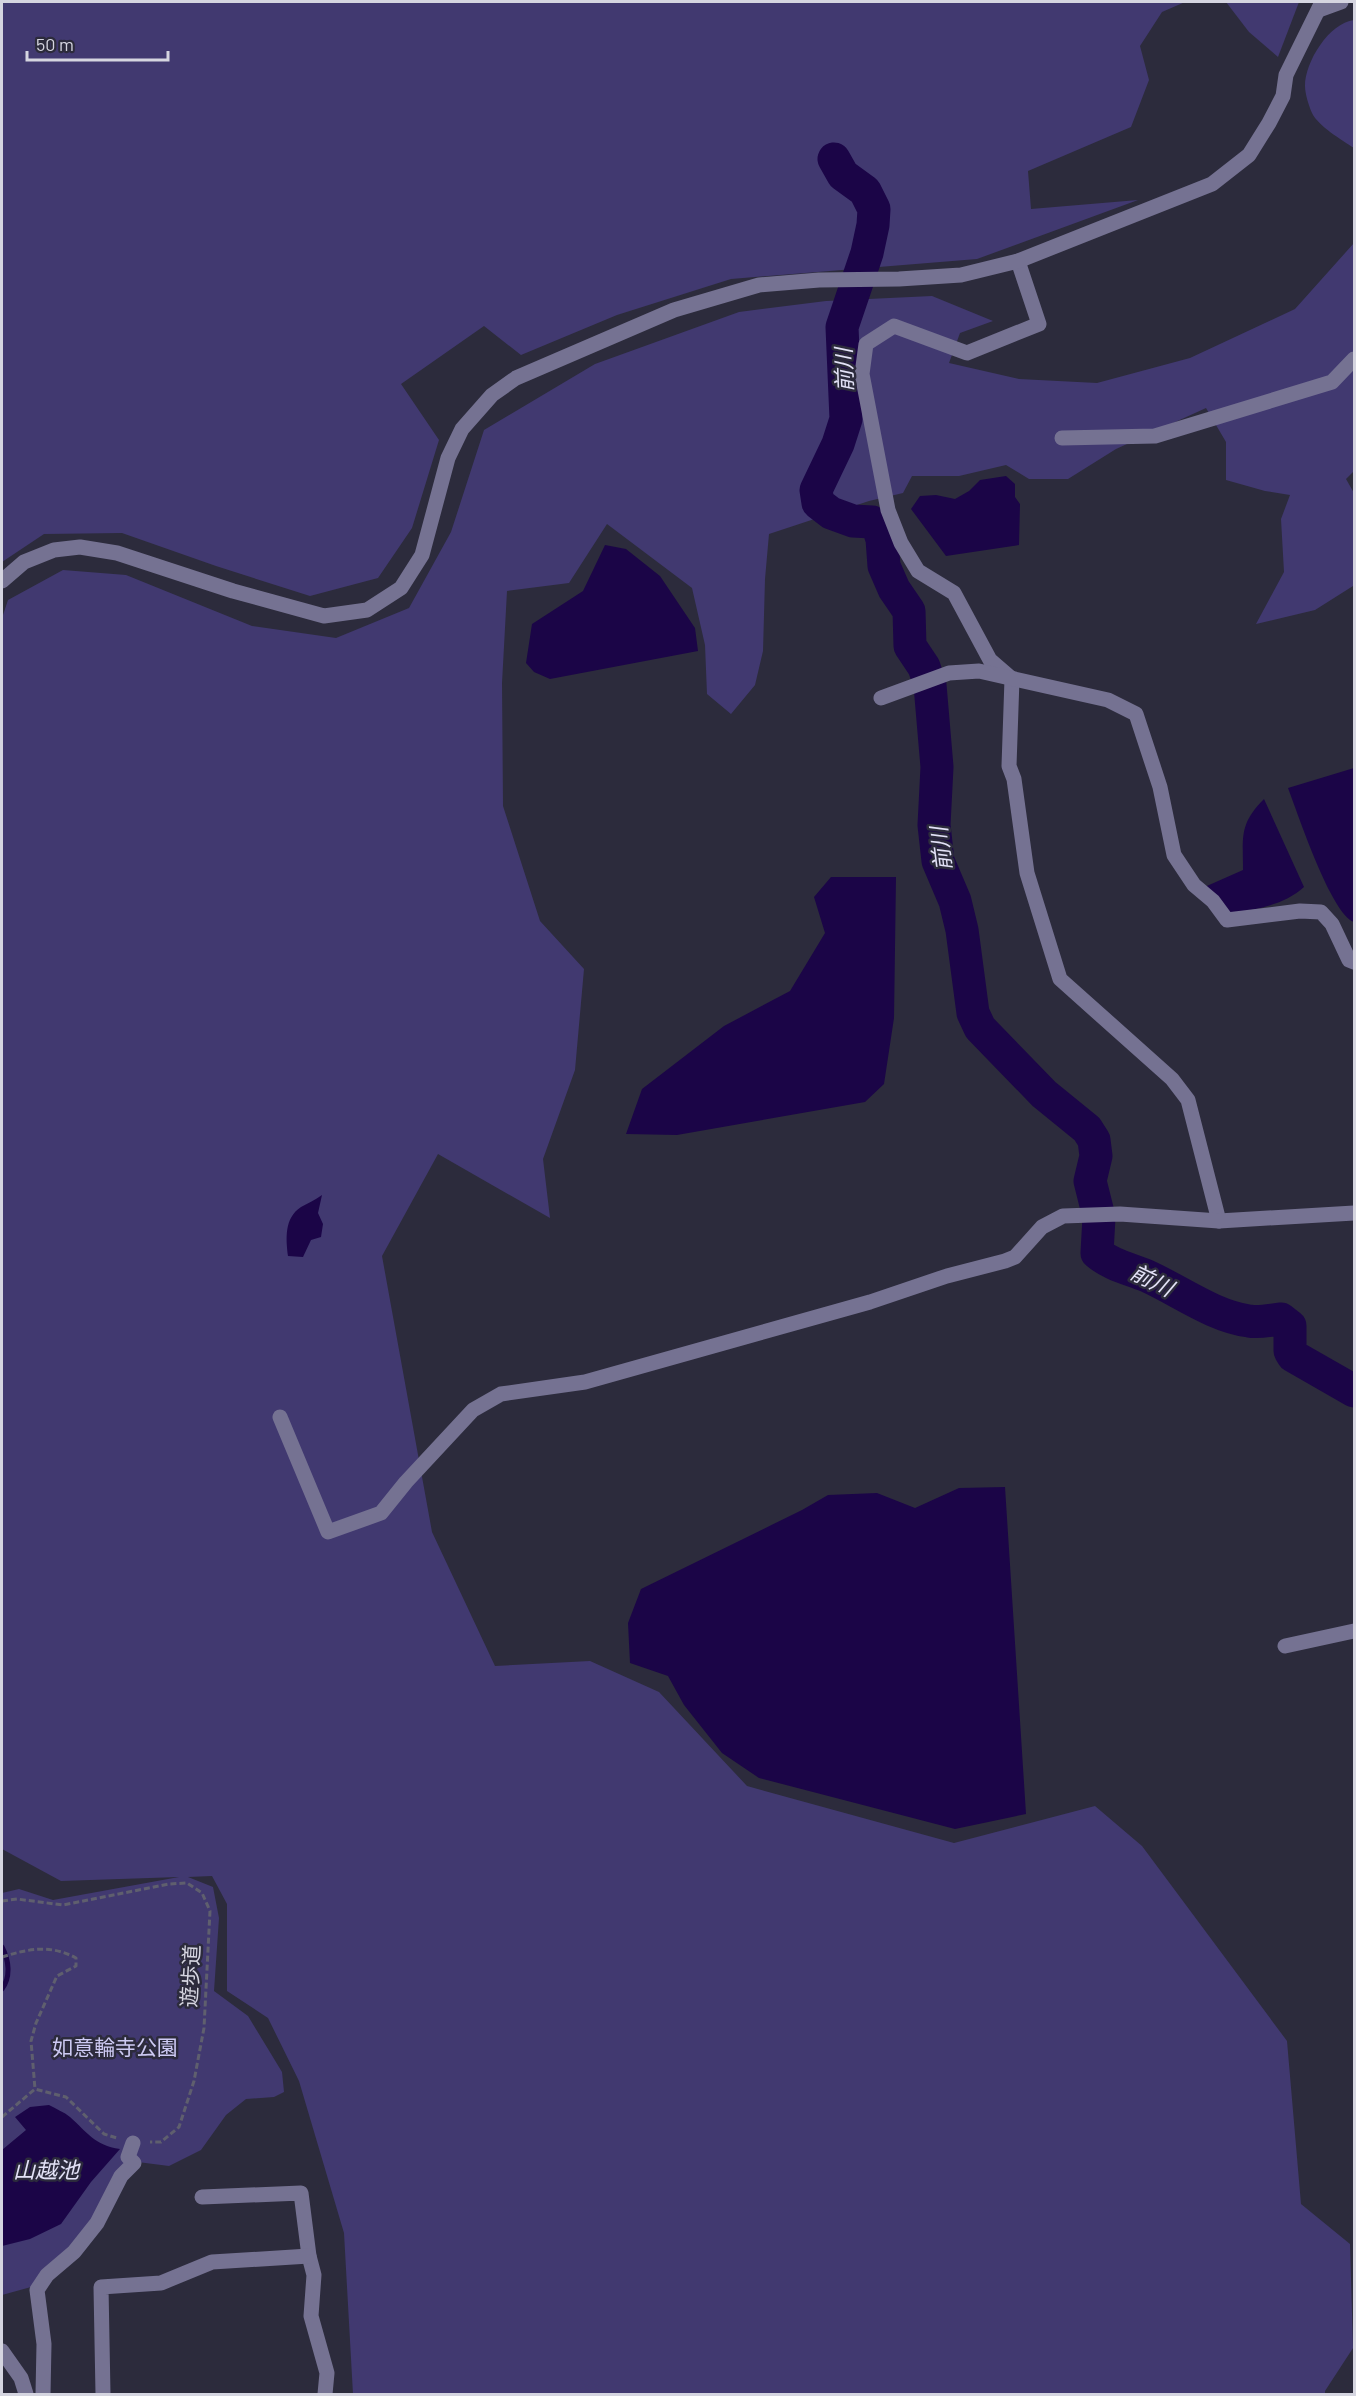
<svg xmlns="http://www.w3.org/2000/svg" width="1356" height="2396" font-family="Barlow,'Noto Sans JP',sans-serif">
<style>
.green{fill:#413970}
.water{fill:#1b0547}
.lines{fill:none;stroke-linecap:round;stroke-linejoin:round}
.stream{stroke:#1b0547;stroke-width:5}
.river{stroke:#1b0547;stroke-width:33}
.path{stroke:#5f5f6e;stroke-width:3;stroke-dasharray:6 3;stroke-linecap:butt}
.minor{stroke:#757292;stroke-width:15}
.labels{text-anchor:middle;stroke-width:5;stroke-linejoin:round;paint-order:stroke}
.street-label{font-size:21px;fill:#d5d5e0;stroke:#2c2b3c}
.park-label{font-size:21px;fill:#cdcaf3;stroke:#2c2b3c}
.water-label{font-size:22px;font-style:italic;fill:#e3e2f7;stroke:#2c2b3c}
</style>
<rect width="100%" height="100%" fill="#2c2b3c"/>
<g class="green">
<path d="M2 2H1185L1162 12 1140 46 1149 80 1131 127 1028 171 1031 209 1138 200 977 259 731 279 617 315 521 355 484 326 401 384 439 440 412 528 378 578 310 596 216 566 122 533 44 534 2 562Z"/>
<path d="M1226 2H1299L1278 57 1249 32Z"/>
<path d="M1354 20V148C1342 140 1318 126 1312 113 1309 106 1305 94 1305 86 1305 62 1329 23 1354 20Z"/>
<path d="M1354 243V471L1346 479 1354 493V583L1353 586 1315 610 1256 624 1284 572 1281 519 1290 495 1265 491 1226 480V442L1206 408 1116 449 1068 479H1029L1006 465 959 476H912L903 493 869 501 769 534 765 579 763 651 755 685 731 714 707 694 705 645 692 588 607 524 569 583 507 591 502 683 503 806 540 921 584 969 575 1070 543 1159 550 1218 438 1154 382 1256 432 1532 495 1666 590 1661 659 1692 747 1786 954 1843 1095 1806 1142 1846 1287 2041 1301 2204 1350 2244 1353 2348 1325 2391V2394H353L344 2233 299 2081 268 2018 227 1991V1904L212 1876 188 1877 213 1887 219 1918 214 1991 248 2016 282 2072 284 2092 274 2097 246 2099 226 2115 201 2150 169 2166 130 2161 86 2243 31 2287 2 2295V1893L19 1889 53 1900 179 1877 61 1881 2 1849V618L8 600 63 570 126 575 252 626 336 638 409 608 451 532 484 430 595 364 739 312 826 301 932 296 993 321 960 333 949 363 1019 379 1097 383 1190 358 1295 309Z"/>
</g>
<g class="water">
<path d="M1006 476 1015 484V497L1020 504 1019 545 946 556 911 509 920 496 936 495 955 499 969 491 980 480Z"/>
<path d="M605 545 626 549 660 576 695 628 698 651 550 679 534 672 526 663 532 624 583 591Z"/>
<path d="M1354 768V922C1331 914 1298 814 1288 788Z"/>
<path d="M1264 799 1304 887C1282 907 1253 909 1225 915L1200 889 1243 870C1243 837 1239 824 1264 799Z"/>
<path d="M831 877H896L894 1018 884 1084 865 1102 677 1135 626 1134 642 1089 724 1026 790 991 825 933 814 897Z"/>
<path d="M322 1195 318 1213 323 1224 321 1237 311 1240 303 1257 288 1256C286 1239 284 1218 301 1207 308 1203 315 1200 322 1195Z"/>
<path d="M1005 1487 1026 1814 955 1829 759 1778 722 1753 684 1705 668 1676 630 1663 628 1623 641 1589 802 1510 828 1495 877 1493 915 1508 959 1488Z"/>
<path d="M49 2105C56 2109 64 2112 70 2117 88 2133 94 2145 120 2149L91 2182 61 2224 30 2239 2 2246V2150L26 2130 15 2117 30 2107Z"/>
</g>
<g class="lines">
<path class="stream" d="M2 1947C9 1960 11 1977 2 1989"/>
<path class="river" d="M834 159 843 175 865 191 874 209 873 225 867 253 842 327 846 419 838 444 816 490 818 503 831 513 853 521 872 522 878 527 882 539 884 566 894 589 909 611 910 646 924 667 930 685 937 767 934 825 938 861 955 901 962 930 973 1013 980 1028 1044 1094 1087 1129 1094 1140 1096 1156 1090 1181 1099 1217 1097 1253C1111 1265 1130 1269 1147 1276 1180 1291 1213 1316 1249 1321 1259 1323 1271 1320 1281 1319L1290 1326V1351L1293 1356 1354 1391"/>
<g class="path">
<path d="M2 1901 17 1899 63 1905 169 1884 187 1883 202 1893 210 1911 204 2028 194 2081 179 2127 161 2142H150"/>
<path d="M2 1957C28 1949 50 1944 76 1958V1966L57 1976 36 2023 31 2041 35 2089"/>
<path d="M2 2117 35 2089 66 2097 104 2134 117 2138"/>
</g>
<g class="minor">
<path d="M1319 10 1341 2"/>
<path d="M1018 261 1039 324 967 353 894 326 866 344 862 374 888 510 901 543 918 571 954 593 990 660 1012 679 1009 766 1014 779 1027 873 1060 979 1172 1079 1188 1100 1219 1221"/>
<path d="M1062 438 1155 436 1332 382 1354 359"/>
<path d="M2 581 24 562 54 550 80 547 117 553 233 591 324 616 367 610 401 588 422 555 448 458 462 429 492 395 516 378 674 310 759 285 819 280 899 279 961 275 1018 261 1212 184 1249 155 1269 123 1283 96 1286 75 1322 2"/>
<path d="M881 698 949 673 979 671 1108 700 1136 714 1160 787 1174 855 1194 885 1213 901 1227 920 1300 911 1321 912 1332 924 1349 960 1354 962"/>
<path d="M280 1417 328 1532 381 1513 406 1482 473 1410 501 1394 585 1382 870 1302 947 1276 1005 1261 1015 1257 1042 1227 1063 1216 1120 1214 1219 1221 1354 1213"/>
<path d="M1285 1646 1354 1631"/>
<path d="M202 2197 301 2193 309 2256 314 2275 311 2316 327 2373 325 2394"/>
<path d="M2 2351 21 2378 26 2394"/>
<path d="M43 2394 44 2344 37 2290 47 2275 74 2252 97 2223 121 2176 134 2163 128 2157 133 2143"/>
<path d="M103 2394 101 2287 161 2283 212 2262 309 2256"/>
</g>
</g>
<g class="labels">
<g class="street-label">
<text transform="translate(191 1976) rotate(-87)" y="7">遊歩道</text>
</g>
<g class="park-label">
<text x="115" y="2055">如意輪寺公園</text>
</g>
<g class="water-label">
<text transform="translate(844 370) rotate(-92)" y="8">前川</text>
<text transform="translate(941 849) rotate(-97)" y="8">前川</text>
<text transform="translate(1152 1280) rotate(26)" y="8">前川</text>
<text x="46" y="2178">山越池</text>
</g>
</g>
<rect width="1356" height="2396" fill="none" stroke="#d5d5e0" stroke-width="6"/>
<path d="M27 51v9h141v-9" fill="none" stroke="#d5d5e0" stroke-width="3"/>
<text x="36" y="51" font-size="18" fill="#d5d5e0" stroke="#2c2b3c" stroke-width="4.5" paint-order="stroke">50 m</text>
</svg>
